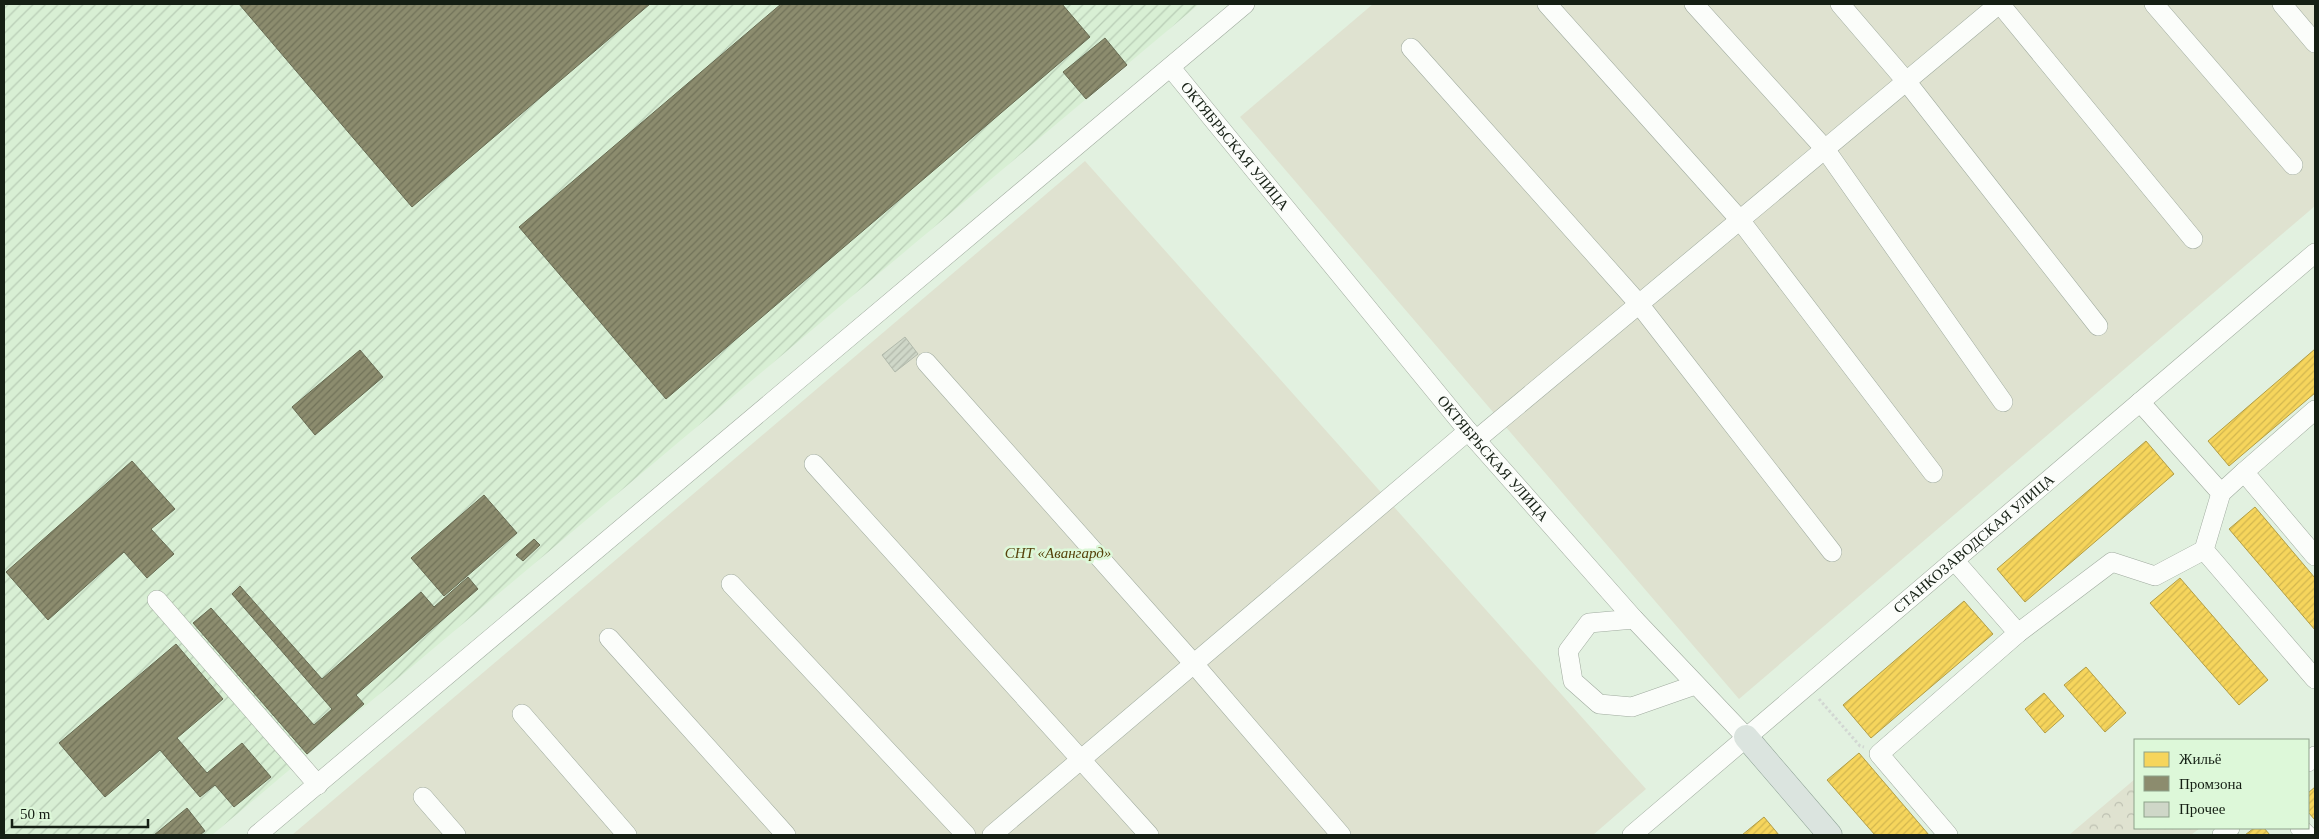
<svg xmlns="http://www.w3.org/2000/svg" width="2319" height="839" font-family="'Times New Roman',serif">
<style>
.industrial{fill:url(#industrial-furrows)}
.green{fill:#dfe2d0}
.park{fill:url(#park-crowns)}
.homes{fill:url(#homes-hatch);stroke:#b29e46}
.industry{fill:url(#industry-hatch);stroke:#686b53}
.building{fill:url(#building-hatch);stroke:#b1b9ab}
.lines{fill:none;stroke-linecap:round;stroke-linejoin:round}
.minor-casing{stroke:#a0ab9f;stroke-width:20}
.major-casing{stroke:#8ea295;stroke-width:25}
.path{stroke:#d2d7d2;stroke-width:3;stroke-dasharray:2.5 2.5;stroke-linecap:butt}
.minor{stroke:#fbfdfa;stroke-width:19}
.major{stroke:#dbe4df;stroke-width:24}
.labels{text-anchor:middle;stroke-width:5;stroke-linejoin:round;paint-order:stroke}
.street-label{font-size:15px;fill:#151f14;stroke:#ddf8d9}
.park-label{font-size:15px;font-style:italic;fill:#56420a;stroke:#ddf8d9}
</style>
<defs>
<pattern id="industrial-furrows" width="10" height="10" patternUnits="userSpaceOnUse" patternTransform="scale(1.25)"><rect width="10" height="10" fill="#d8efd4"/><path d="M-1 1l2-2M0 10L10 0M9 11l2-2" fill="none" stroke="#b8ccb5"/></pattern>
<pattern id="park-crowns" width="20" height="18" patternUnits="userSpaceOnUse" patternTransform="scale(1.25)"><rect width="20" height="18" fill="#dfe2d0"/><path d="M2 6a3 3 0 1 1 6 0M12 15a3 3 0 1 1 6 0" fill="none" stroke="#bec1b2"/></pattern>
<pattern id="homes-hatch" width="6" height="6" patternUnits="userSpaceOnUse" patternTransform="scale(1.25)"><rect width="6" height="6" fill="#f6d55c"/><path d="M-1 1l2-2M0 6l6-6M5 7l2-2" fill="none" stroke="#d2b64f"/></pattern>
<pattern id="industry-hatch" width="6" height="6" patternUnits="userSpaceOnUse" patternTransform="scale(1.25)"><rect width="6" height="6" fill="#8c8c6e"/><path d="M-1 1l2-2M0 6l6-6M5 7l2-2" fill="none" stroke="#717259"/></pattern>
<pattern id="building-hatch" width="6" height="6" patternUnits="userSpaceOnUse" patternTransform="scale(1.25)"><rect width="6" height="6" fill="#cfd7c8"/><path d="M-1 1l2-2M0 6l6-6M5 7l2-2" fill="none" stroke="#b1b8ab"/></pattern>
</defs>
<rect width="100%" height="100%" fill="#e2f1e0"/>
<path class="industrial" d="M4 4H1199L212 835H4Z"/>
<g class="green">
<path d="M1373 4H2315V206L1739 699 1240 117Z"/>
<path d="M1085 161 1646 789 1593 835H292Z"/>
</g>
<path class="park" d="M2135 779V828H2200L2191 835H2069Z"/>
<g class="homes">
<path d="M2315 349V393L2229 466 2208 441Z"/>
<path d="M2146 441 2174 474 2025 602 1997 569Z"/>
<path d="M2255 507 2315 578V630L2229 529Z"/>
<path d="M2180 578 2268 680 2239 705 2150 603Z"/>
<path d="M1964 601 1993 634 1871 738 1843 705Z"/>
<path d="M2086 667 2126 713 2105 732 2064 685Z"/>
<path d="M2044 693 2064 716 2045 733 2025 709Z"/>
<path d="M1859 753 1929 835H1875L1827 780Z"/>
<path d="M2315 787V820L2308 812V793Z"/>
<path d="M1764 817 1779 835H1742Z"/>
<path d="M2254 828H2264L2270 835H2245Z"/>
</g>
<g class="industry">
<path d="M239 4H650L412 207Z"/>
<path d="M781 4H1062L1090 37 666 399 519 227Z"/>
<path d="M1105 38 1127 65 1086 99 1063 72Z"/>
<path d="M360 350 383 377 315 435 292 407Z"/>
<path d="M132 461 175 509 151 529 174 554 147 578 124 552 48 620 6 572Z"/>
<path d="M484 495 517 533 444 596 411 558Z"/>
<path d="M534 539 540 545 523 561 516 555Z"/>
<path d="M468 577 478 589 356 695 364 704 307 754 193 623 211 608 314 725 332 709 232 594 240 586 322 679 421 592 434 607Z"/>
<path d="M176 644 223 699 177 738 207 773 242 743 271 777 234 807 215 785 200 797 160 750 105 797 59 743Z"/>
<path d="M187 808 205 831 200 835H154Z"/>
</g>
<path class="building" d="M905 337 918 354 895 372 882 355Z"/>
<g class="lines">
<defs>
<g id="minor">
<path d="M1547 4 1740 220 1933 473"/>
<path d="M1694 4 1825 149 2003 402"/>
<path d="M1840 4 1906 81 2098 326"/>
<path d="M2000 4 2193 239"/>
<path d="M2154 4 2293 165"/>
<path d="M2282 4 2315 43"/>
<path d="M1411 48 1639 304 1832 552"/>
<path id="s1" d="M1171 68 1468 431 1634 619 1746 737"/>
<path d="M926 362 1194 664 1341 835"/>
<path d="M2140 402 2221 493"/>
<path d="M2315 410 2244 472 2315 556"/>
<path d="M1476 440 1999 4"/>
<path d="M814 464 1149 835"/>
<path d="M2244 472 2221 493 2204 550 2315 679"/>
<path d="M731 584 966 835"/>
<path d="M157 600 318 785"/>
<path d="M1634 619 1589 623 1568 651 1573 681 1599 704 1632 707 1695 685"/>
<path d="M2018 633 2112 562 2155 576 2204 550"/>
<path d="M609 638 786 835"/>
<path d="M522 714 627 835"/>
<path d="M2308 762 2315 756"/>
<path d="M423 797 456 835"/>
<path d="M2300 828 2307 835"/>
<path d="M257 835 1245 4"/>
<path d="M992 835 1468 431"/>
<path id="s2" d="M1632 835 2315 253"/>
<path d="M1948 835 1879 754 2018 633 1954 560"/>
<path d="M2222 835 2230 828"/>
</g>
<path id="major" d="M1746 737 1830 835"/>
</defs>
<use href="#minor" class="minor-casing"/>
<use href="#major" class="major-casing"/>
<path class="path" d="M1819 699 1860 746 1864 747"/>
<use href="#minor" class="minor"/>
<use href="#major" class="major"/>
</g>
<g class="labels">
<g class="street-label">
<text dy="5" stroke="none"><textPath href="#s1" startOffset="101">ОКТЯБРЬСКАЯ УЛИЦА</textPath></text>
<text dy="5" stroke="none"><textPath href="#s1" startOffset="506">ОКТЯБРЬСКАЯ УЛИЦА</textPath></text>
<text dy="5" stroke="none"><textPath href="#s2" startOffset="449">СТАНКОЗАВОДСКАЯ УЛИЦА</textPath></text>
</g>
<g class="park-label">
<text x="1058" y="558">СНТ «Авангард»</text>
</g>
</g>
<rect width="2319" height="839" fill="none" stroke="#151f14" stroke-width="10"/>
<rect x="2134" y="739" width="175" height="90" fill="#ddf8d9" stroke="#8da18a"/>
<rect x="2144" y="752" width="25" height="15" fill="#f6d55c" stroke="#8da18a"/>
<text x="2179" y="764" font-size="15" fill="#151f14">Жильё</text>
<rect x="2144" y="776" width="25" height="15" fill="#8c8c6e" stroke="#8da18a"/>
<text x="2179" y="789" font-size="15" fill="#151f14">Промзона</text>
<rect x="2144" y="802" width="25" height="15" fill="#cfd7c8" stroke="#8da18a"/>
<text x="2179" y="814" font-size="15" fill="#151f14">Прочее</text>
<path d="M12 819v8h136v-8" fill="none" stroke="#151f14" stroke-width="2.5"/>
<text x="20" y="819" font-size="15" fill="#151f14" stroke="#ddf8d9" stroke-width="4" paint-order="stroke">50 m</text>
</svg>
